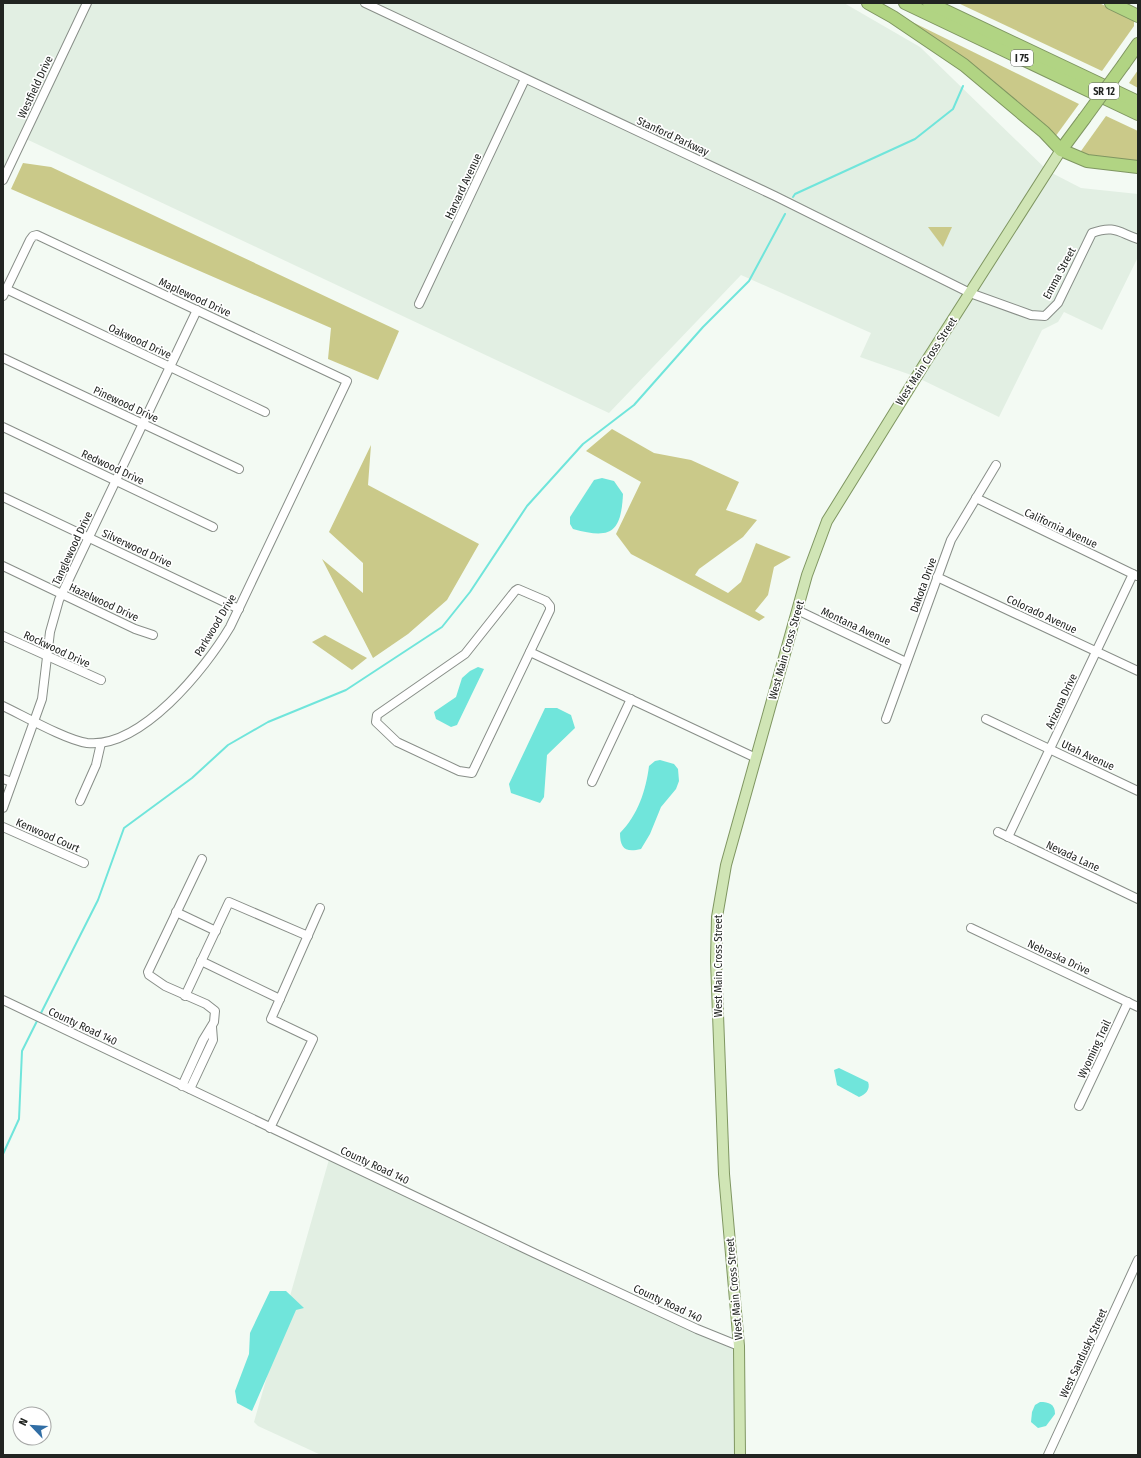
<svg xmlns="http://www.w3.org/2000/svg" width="1141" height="1458" font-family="'Fira Sans Condensed',sans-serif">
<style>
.built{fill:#e2efe3}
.green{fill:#cac989}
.water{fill:#70e5db}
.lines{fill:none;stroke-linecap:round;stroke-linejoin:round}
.stream{stroke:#70e5db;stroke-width:2}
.minor-casing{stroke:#888e88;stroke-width:10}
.major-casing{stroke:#7f9661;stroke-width:12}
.highway-casing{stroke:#7f9661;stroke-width:14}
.minor{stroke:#fff;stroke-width:8}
.major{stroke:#d0e5b5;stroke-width:10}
.highway{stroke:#b1d483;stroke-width:12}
.highway-bridge-casing{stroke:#7f9661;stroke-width:14;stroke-linecap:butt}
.highway-bridge{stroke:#b1d483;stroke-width:12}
.labels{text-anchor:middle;stroke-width:3.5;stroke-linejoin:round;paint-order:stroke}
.shield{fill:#fff;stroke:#646664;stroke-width:1}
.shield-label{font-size:10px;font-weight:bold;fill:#212421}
.street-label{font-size:11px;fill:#212421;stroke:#fff}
</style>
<rect width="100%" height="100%" fill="#f3faf3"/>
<g class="built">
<path d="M3 3H844L920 47 1048 171 1081 188 1138 194V257L1102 330 1064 312 1058 322 1042 330 999 417 914 376 860 357 871 333 741 275 609 413 24 138 3 182Z"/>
<path d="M330 1156 739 1346 740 1455H321L258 1426 254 1422Z"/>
</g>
<g class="green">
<path d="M958 3H1099L1121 13 1134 21V26L1102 71Z"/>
<path d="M898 15 1079 104 1055 137Z"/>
<path d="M1138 70V88L1129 83Z"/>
<path d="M1106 116 1138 131V164L1083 155 1081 151Z"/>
<path d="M23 163 51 167 399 331 378 380 328 359 331 328 11 189Z"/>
<path d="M928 227H952L943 247Z"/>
<path d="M612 429 654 453 691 460 739 482 726 510 757 520 743 537 699 569 695 575 728 593 741 582 756 543 791 557 774 567 768 595 755 611 765 617 759 621 631 554 616 534 641 482 586 451Z"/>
<path d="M371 445 368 485 479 544 447 600 408 634 373 658 322 559 363 593V563L329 532Z"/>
<path d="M325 635 367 658 352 670 312 642Z"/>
</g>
<g class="water">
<path d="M602 478 614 481 623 494C621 534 610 539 573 529L570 524V517L594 480Z"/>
<path d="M478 667 484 669 457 725 451 727 436 719 434 712 456 697 462 678 470 671Z"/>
<path d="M545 708H557L571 715 575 728 547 755 544 797 540 803 511 793 509 784Z"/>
<path d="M660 760 674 764 678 769 679 781 676 789 661 807 650 834 641 849C625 853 620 848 620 833 638 815 646 790 649 766L655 761Z"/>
<path d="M839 1068 868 1082C871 1089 865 1095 859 1097L837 1085 834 1070Z"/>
<path d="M270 1291H286L304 1308 296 1310 252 1411 237 1403 235 1391 249 1354 250 1333Z"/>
<path d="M1040 1402C1049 1402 1055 1404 1055 1414L1046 1426 1038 1428 1031 1422 1032 1412 1035 1405Z"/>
</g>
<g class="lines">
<g class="stream">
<path d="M793 197 795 194 915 139 953 109 963 86"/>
<path d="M40 1015 98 900 124 828 192 778 228 745 268 722 346 690 442 627 470 592 527 506 583 444 634 405 703 327 749 281 785 214"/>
<path d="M3 1154 19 1119 22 1051 38 1019"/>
</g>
<defs>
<g id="minor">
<path d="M365 3 775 196 970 293 1031 315 1045 316 1058 303 1092 233C1114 225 1118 232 1138 239"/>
<path d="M3 180 87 3"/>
<path d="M6 289 265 412"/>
<path d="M3 296 30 240 33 236 37 235 347 381 230 627C205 669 141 749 87 743 66 740 24 716 3 706"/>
<path d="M419 304 525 79"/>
<path d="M3 358 239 469"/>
<path d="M3 427 213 527"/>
<path d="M3 497 239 609"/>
<path d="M976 498 1137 576"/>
<path d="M3 566 135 629 153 635"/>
<path d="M937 577 1138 671"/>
<path d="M518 589 546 601 550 606V610L472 773 459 771 397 742 376 722 377 715 465 654 515 591Z"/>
<path d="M797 610 906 662"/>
<path d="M3 636 101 680"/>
<path d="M530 652 756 758"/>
<path d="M886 719 951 540 996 465"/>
<path d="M986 719 1138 791"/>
<path d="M3 779 12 782"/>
<path d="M592 782 631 699"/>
<path d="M80 801 96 765 101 743"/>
<path d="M3 808 42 699 50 632 59 600 197 310"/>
<path d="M3 827 84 863"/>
<path d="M998 832 1138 899"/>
<path d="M1008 837 1133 574"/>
<path d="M176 912 216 931"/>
<path d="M971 928 1138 1007"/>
<path d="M201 961 280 999"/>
<path d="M185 996 229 902 308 936"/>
<path d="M3 1000 534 1253 697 1329 739 1346"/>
<path d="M182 1086 203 1040 214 1022 215 1011 206 1004 165 986 149 975 148 972 202 859"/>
<path d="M190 1089 213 1040 212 1027"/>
<path d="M1079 1106 1128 1002"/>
<path d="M270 1128 313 1039 271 1019 320 908"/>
<path d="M1048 1455 1138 1260"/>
</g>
<path id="major" d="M740 1455 739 1346 724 1174 716 961 717 917 726 865 807 575 827 521 925 363 1061 150"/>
<g id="highway">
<path d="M868 3 893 17 964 65 1044 132 1061 150 1087 161 1138 167"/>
<path d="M905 3 1138 114"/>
<path d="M929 3 1138 102"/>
<path d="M1111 3 1138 16"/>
<path d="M1124 64 1138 44"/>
<path d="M1061 150 1084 119"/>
</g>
</defs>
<use href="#minor" class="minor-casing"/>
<use href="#major" class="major-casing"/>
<use href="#highway" class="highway-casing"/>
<use href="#minor" class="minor"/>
<use href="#major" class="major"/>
<use href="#highway" class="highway"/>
<defs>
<path id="highway-bridge" d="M1084 119 1124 64"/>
</defs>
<use href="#highway-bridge" class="highway-bridge-casing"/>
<use href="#highway-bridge" class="highway-bridge"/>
</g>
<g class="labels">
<g class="shield">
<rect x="1011" y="50" width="22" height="16" rx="3"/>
<rect x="1089" y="83" width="30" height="16" rx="3"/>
</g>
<g class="shield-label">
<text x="1022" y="62">I 75</text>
<text x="1104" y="95">SR 12</text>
</g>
<g class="street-label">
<text transform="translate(35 87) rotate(-65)" y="4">Westfield Drive</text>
<text transform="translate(673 136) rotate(25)" y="4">Stanford Parkway</text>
<text transform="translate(463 186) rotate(-65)" y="4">Harvard Avenue</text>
<text transform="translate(1059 273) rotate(-62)" y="4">Emma Street</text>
<text transform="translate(195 297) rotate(25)" y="4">Maplewood Drive</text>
<text transform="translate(140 341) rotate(25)" y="4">Oakwood Drive</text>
<text transform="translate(926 361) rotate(-57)" y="4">West Main Cross Street</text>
<text transform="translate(126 404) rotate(25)" y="4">Pinewood Drive</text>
<text transform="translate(113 467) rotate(25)" y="4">Redwood Drive</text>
<text transform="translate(1061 528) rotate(25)" y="4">California Avenue</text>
<text transform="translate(72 548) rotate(-65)" y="4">Tanglewood Drive</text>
<text transform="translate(137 548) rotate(25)" y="4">Silverwood Drive</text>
<text transform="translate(923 585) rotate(-70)" y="4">Dakota Drive</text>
<text transform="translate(104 602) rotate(25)" y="4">Hazelwood Drive</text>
<text transform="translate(1042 614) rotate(25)" y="4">Colorado Avenue</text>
<text transform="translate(215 625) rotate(-59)" y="4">Parkwood Drive</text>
<text transform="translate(856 626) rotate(25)" y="4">Montana Avenue</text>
<text transform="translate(57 649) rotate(25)" y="4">Rockwood Drive</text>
<text transform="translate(786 650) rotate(-74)" y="4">West Main Cross Street</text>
<text transform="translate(1061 701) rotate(-65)" y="4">Arizona Drive</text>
<text transform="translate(1088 755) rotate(25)" y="4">Utah Avenue</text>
<text transform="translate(48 835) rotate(24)" y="4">Kenwood Court</text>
<text transform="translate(1073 856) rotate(25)" y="4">Nevada Lane</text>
<text transform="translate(1059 957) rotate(25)" y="4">Nebraska Drive</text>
<text transform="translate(718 966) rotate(-90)" y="4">West Main Cross Street</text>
<text transform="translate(83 1026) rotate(25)" y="4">County Road 140</text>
<text transform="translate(1094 1049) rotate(-65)" y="4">Wyoming Trail</text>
<text transform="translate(375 1165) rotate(25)" y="4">County Road 140</text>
<text transform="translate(734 1289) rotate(-95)" y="4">West Main Cross Street</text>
<text transform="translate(668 1303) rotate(25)" y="4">County Road 140</text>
<text transform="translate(1083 1353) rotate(-65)" y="4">West Sandusky Street</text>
</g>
</g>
<rect width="1141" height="1458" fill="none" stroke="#212421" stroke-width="8"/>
<g transform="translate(32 1426) rotate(295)"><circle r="19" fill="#ffffff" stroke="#a6a7a6"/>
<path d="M0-3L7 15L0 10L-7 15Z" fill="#316ea5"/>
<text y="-6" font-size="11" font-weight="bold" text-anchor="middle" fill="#212421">N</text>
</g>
</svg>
